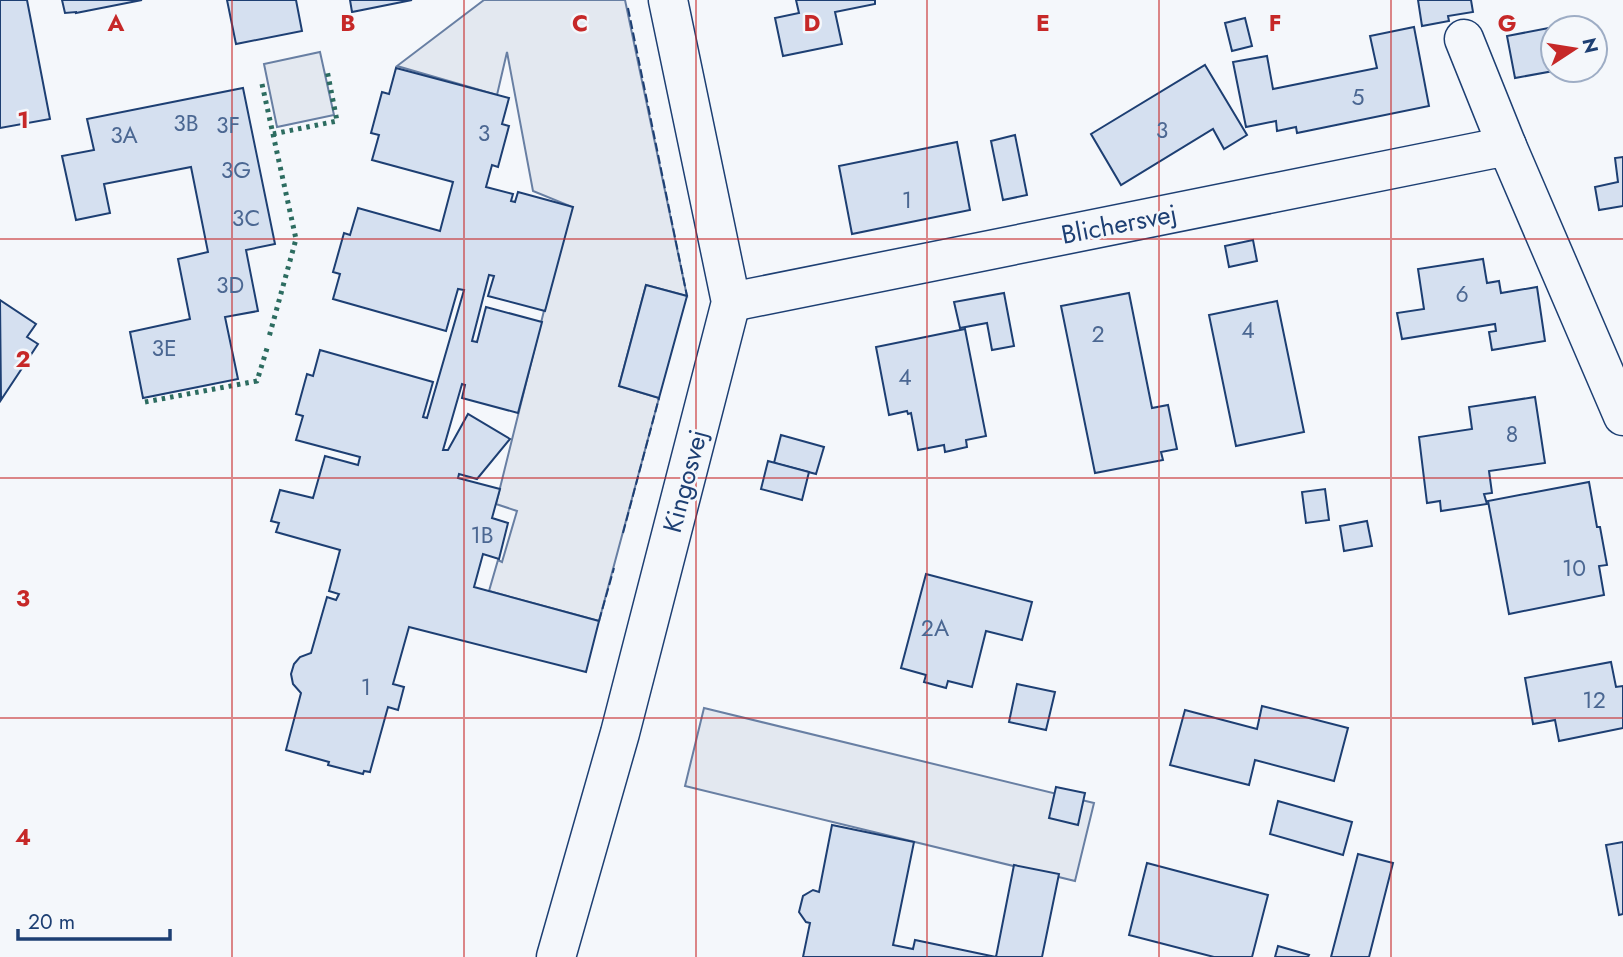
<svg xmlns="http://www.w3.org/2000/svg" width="1623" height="957" font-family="Jost,sans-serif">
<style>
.parking{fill:#e3e8f0;stroke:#687fa3;stroke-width:2}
.building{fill:#d5e0f0;stroke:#1d3f73;stroke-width:2}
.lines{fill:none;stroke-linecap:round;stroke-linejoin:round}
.minor-casing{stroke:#1d3f73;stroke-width:41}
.minor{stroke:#f4f7fb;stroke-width:38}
.hedge{stroke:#2c6c60;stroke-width:5;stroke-dasharray:3.5 5;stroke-linecap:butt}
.fence{stroke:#1d3f73;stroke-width:2;stroke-dasharray:9 3.5;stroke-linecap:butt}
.grid{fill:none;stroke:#c62828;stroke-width:2;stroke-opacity:0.55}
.labels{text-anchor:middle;stroke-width:5;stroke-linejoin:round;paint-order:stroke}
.number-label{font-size:23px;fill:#4b6792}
.street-label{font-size:26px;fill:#1d3f73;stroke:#f4f7fb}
.grid-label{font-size:23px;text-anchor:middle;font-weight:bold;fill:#c62828;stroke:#f4f7fb;stroke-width:5;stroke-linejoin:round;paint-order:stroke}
</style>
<rect width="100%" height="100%" fill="#f4f7fb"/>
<g class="parking">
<path d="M484 0H625L687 296 646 285 619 386 659 398 599 621 489 591 498 560 502 562 517 511 496 504 570 206 533 191 507 52 497 95 397 66Z"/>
<path d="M320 52 334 115 277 127 264 64Z"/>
<path d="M704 708 1094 803 1075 881 685 786Z"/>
</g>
<g class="building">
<path d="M0 0H27L50 119 0 128Z"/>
<path d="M62 0H142L76 13V12L65 13Z"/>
<path d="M227 0H296L302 31 236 44Z"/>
<path d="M350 0H412L352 12Z"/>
<path d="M796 0H875V4L835 12 842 44 783 56 775 18 799 13Z"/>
<path d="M1418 0H1471L1473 12 1448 16 1449 21 1422 26Z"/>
<path d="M1245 18 1252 46 1232 51 1225 23Z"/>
<path d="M1414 27 1429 106 1297 133 1296 127 1277 131 1276 121 1246 127 1233 62 1267 56 1273 89 1377 68 1370 36Z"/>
<path d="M1554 27 1553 70H1559L1515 78 1507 36Z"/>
<path d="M1205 65 1247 135 1224 149 1213 129 1121 185 1091 134Z"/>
<path d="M396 68 509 98 502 124 509 126 498 167 492 165 486 187 513 194 511 201 515 202 518 192 573 207 545 311 488 296 494 276 489 275 472 341 477 342 486 307 542 322 518 413 462 398 465 385 462 384 443 450H448L468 414 510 439 477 479 459 474 458 478 500 489 492 518 508 523 499 559 483 554 474 587 599 621 586 672 409 627 393 684 404 687 398 710 388 707 370 772 364 771 363 774 328 765 329 762 286 750 301 693 293 684 291 674 294 664 300 657 311 653 327 597 336 600 339 594 329 591 340 550 276 532 279 523 271 521 280 490 313 498 325 456 358 465 360 457 296 440 303 416 296 414 307 374 313 376 320 350 433 382 423 417 427 418 464 290 458 289 446 331 333 299 340 274 333 272 344 233 350 235 358 208 440 231 453 182 372 160 379 135 371 133 382 92 389 94Z"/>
<path d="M243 88 275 244 246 250 258 311 225 317 238 379 143 398 130 332 190 319 178 259 208 252 191 167 104 184 110 213 76 220 62 156 94 150 87 119Z"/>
<path d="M1015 135 1027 195 1003 200 991 141Z"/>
<path d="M957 142 970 210 852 234 839 166Z"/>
<path d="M1623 157V206L1599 210 1595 187 1618 182 1615 158Z"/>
<path d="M1253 240 1257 261 1229 267 1225 246Z"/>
<path d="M1483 259 1487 283 1499 281 1501 293 1537 287 1545 341 1492 350 1489 332 1496 331 1495 324 1402 339 1397 313 1424 309 1418 269Z"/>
<path d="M646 285 687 296 659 398 619 386Z"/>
<path d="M1004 293 1014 346 992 350 987 323 960 328 954 302Z"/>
<path d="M1129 293 1152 408 1168 405 1177 449 1161 452 1163 460 1095 473 1061 306Z"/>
<path d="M0 300 36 324 27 337 38 344 1 400Z"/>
<path d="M1277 301 1304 432 1236 446 1209 315Z"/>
<path d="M965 329 986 436 966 440 967 447 945 452 944 445 918 450 911 413 908 414 907 411 889 415 876 347Z"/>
<path d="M1535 397 1545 463 1489 471 1492 493 1484 494 1487 504 1441 511 1440 501 1427 503 1419 437 1472 429 1469 407Z"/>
<path d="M781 435 824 447 816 474 774 463Z"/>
<path d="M768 461 809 472 802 500 761 489Z"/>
<path d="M1589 482 1597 527H1600L1607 565 1599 566 1604 595 1509 614 1488 501Z"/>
<path d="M1325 489 1329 520 1306 523 1302 492Z"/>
<path d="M1367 521 1372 546 1344 551 1340 526Z"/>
<path d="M926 574 1032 602 1022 640 986 631 972 687 948 681 946 688 924 682 926 675 901 668Z"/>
<path d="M1611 662 1616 687 1623 686V728L1559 741 1555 720 1533 724 1525 678Z"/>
<path d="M1017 684 1055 692 1046 730 1009 722Z"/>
<path d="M1262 706 1348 728 1334 781 1255 760 1249 785 1170 765 1185 710 1257 729Z"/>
<path d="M1056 787 1085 793 1078 825 1049 818Z"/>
<path d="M1278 801 1352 822 1343 855 1270 834Z"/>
<path d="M832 825 914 842 893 945 913 949 915 940 996 957 1014 865 1059 874 1042 957H803L810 923 806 922 799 912 803 896 813 890 819 892Z"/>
<path d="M1623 842V914L1619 915 1606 845Z"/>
<path d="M1358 854 1393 863 1369 957H1331Z"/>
<path d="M1147 863 1268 895 1252 957H1214L1129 935Z"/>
<path d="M1278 946 1309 955 1308 957H1275Z"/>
</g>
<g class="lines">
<defs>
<g id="minor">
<path d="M1464 39 1507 146"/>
<path d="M731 302 1507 146 1623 416"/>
<path d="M556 957 620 733 731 302 668 0"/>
</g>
</defs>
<use href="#minor" class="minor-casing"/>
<use href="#minor" class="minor"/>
<g class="hedge">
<path d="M262 84 296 239 269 337"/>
<path d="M273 134 337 121 327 70"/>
<path d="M145 402 257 381 268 345"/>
</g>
<g class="fence">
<path d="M628 8 687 296"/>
<path d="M623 533 659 398"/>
<path d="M599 621 614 568"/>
</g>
</g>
<path class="grid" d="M232 0V957M464 0V957M696 0V957M927 0V957M1159 0V957M1391 0V957M0 239H1623M0 478H1623M0 718H1623"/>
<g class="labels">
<g class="number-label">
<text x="1358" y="105">5</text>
<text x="186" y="131">3B</text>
<text x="228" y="133">3F</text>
<text x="1162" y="138">3</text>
<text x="484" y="141">3</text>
<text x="124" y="143">3A</text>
<text x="236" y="178">3G</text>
<text x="907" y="208">1</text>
<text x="246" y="226">3C</text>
<text x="230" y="293">3D</text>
<text x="1462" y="302">6</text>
<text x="1248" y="338">4</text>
<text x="1098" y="342">2</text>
<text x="164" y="356">3E</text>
<text x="905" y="385">4</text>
<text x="1512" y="442">8</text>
<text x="482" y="543">1B</text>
<text x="1574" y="576">10</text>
<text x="935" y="636">2A</text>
<text x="366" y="695">1</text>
<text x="1594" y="708">12</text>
</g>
<g class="street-label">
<text transform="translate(1119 224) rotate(-11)" y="9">Blichersvej</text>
<text transform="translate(685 481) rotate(-75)" y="9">Kingosvej</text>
</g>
</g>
<g class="grid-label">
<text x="116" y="31">A</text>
<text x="348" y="31">B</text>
<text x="580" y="31">C</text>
<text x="812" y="31">D</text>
<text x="1043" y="31">E</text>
<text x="1275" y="31">F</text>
<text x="1507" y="31">G</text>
<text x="23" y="128">1</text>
<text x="23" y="367">2</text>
<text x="23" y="606">3</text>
<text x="23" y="845">4</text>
</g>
<g transform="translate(1574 49) rotate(78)"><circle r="33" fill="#f4f7fb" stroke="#9eadc5" stroke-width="2"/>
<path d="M0-5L12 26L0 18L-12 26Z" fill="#c62828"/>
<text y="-10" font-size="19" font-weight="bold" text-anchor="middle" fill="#1d3f73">N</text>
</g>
<path d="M18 929v10h152v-10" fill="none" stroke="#1d3f73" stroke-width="3.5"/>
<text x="28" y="929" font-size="21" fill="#1d3f73" stroke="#f4f7fb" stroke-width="5" paint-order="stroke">20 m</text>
</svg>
